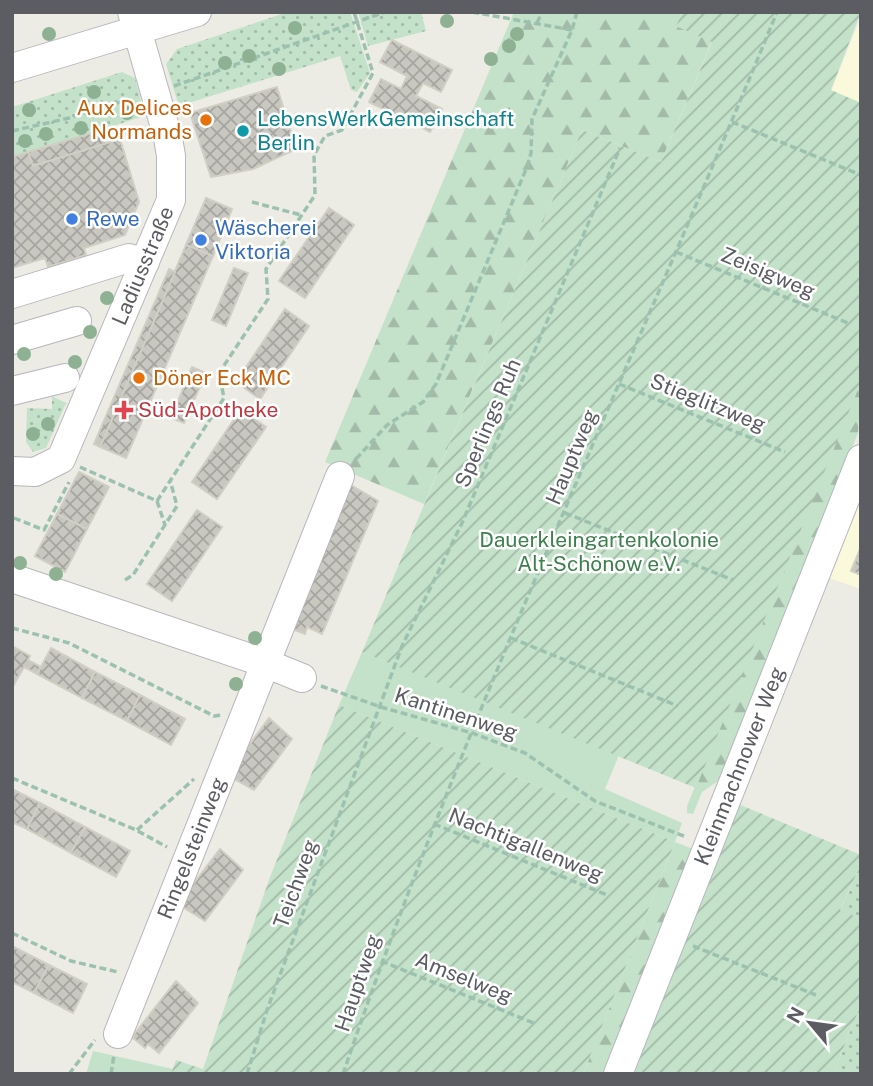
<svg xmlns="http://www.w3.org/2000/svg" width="873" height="1086" font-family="'Public Sans',sans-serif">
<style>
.commercial{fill:#faf9db}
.grass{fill:url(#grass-dots)}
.forest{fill:url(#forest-firs)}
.park{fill:#c3e2c9}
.garden{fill:url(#garden-furrows)}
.building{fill:url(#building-cross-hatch);stroke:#d1cfc3;stroke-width:2}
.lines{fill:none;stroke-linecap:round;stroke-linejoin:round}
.minor-casing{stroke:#b6b7bc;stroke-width:30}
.path{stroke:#9cc2af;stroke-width:3.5;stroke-dasharray:7 3.5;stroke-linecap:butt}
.minor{stroke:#fff;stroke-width:28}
.tree{fill:#8db192}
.food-dot{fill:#e8710a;stroke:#fff;stroke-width:2.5}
.culture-dot{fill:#0f9aa8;stroke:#fff;stroke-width:2.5}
.shop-dot{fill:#3f7fe0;stroke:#fff;stroke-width:2.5}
.health-dot{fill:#e0444e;stroke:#fff;stroke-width:2.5}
.labels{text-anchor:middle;stroke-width:5;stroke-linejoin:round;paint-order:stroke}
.food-label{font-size:21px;fill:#c56008;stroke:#fff;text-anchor:end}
.culture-label{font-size:21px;fill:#0d838f;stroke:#fff;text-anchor:start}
.shop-label{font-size:21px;fill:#366cbe;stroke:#fff;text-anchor:start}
.street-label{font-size:21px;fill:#5c5d63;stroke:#fff}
.health-label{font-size:21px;fill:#be3a42;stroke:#fff;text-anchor:start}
.park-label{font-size:21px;fill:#3e804e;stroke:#fff}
</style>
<defs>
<pattern id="grass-dots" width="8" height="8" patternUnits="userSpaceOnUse" patternTransform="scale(1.75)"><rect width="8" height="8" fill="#c3e2c9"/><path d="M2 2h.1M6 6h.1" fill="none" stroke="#a2baa7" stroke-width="1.8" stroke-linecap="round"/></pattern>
<pattern id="forest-firs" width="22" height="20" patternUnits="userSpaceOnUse" patternTransform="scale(1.75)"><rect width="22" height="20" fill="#c3e2c9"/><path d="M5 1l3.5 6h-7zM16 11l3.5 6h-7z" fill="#a2baa7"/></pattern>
<pattern id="garden-furrows" width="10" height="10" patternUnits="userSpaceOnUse" patternTransform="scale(1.75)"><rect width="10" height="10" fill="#c3e2c9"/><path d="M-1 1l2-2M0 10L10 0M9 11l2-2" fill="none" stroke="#a2baa7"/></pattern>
<pattern id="building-cross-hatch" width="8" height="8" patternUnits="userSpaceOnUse" patternTransform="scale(1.75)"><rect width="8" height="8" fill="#c8c7c0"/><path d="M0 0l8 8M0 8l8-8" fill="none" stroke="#a6a5a0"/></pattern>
</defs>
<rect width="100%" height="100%" fill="#edece4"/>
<g class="commercial">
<path d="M861 17V103L831 91Z"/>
<path d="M861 498V589L829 578Z"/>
</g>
<g class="grass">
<path d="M288 12H350L370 73 357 92 351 90 340 56 179 106 166 64 177 49Z"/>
<path d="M358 12H421L426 31 368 46Z"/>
<path d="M122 72 135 78 145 116 12 157V107Z"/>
<path d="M52 396 66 403 46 448 33 452 26 442 27 408 52 409Z"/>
<path d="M861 864V919L840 911Z"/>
<path d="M861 1004V1074H833Z"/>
</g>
<g class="forest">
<path d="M514 12H682L676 26 712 41 661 162 582 130 424 504 325 462Z"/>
<path d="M861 381 858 433 718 781 702 792 693 814 687 813V806Z"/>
<path d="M675 842 693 849 608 1074H583Z"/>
</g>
<g class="park">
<path d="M362 652 619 755 605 789 682 823 675 842 339 705Z"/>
<path d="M93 1051 173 1069 171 1074H86Z"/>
</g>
<g class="garden">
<path d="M682 12H861L831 90 861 103V382L696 788 362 652 582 130 661 162 712 42 676 26Z"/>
<path d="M339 705 675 842 583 1074H171L176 1060 203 1069 270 877Z"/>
<path d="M738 804 861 855V864L840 910 861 919V1004L833 1074H630Z"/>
</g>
<g class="building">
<path d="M392 40 452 70 441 92 423 83 416 96 442 109 430 132 369 102 381 79 401 89 407 76 380 62Z"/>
<path d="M277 87 296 149 253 169 211 177 190 113Z"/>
<path d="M102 130 106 144 33 166 28 152Z"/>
<path d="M120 139 139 202 125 235 84 248 86 255 48 267 45 258 12 268V157L28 152 33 166Z"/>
<path d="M206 198 232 209 213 256 186 245Z"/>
<path d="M329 208 354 225 305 298 279 281Z"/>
<path d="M186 245 213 256 126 458 100 447Z"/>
<path d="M234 268 248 273 226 326 212 320Z"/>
<path d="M169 269 175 272 100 447 94 444Z"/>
<path d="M285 309 309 326 260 399 236 382Z"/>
<path d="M192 367 206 373 184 423 171 418Z"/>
<path d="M241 409 266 427 217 499 192 482Z"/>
<path d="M79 472 109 487 87 529 57 514Z"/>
<path d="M349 484 378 501 322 634 307 627 305 634 289 628Z"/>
<path d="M197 510 222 527 172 601 147 584Z"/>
<path d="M57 514 87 529 65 572 35 556Z"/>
<path d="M861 547V575L851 571Z"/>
<path d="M12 646 30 656 28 660 41 667 37 674 24 667 12 688Z"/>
<path d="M51 648 95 672 82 698 37 674Z"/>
<path d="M95 672 140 695 127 721 82 698Z"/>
<path d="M140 695 185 719 171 745 127 721Z"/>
<path d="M269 718 292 739 254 790 227 775Z"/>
<path d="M12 789 40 803 27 829 12 822Z"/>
<path d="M40 803 85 827 71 853 27 829Z"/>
<path d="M85 827 130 851 116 877 71 853Z"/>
<path d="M220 849 243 870 205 921 178 904Z"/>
<path d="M12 946 49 965 34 993 12 982Z"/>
<path d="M49 965 87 984 73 1013 34 993Z"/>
<path d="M176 981 198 1003 159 1053 148 1044 145 1048 132 1037Z"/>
</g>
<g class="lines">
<defs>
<g id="minor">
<path d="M12 68 197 12"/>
<path d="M12 294 129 258 145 262"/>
<path d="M12 340 77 321"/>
<path d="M12 391 65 378"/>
<path id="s1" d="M12 471 35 472 61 459 171 200V156L168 138 132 12"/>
<path d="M12 578 265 663 302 678"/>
<path id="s2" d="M118 1034 340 476"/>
<path id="s3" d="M618 1074 861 459"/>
</g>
</defs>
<use href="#minor" class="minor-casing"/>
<g class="path">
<path d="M472 12 572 30"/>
<path d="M537 23 542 12"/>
<path d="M174 86 385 12"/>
<path d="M732 122 861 175"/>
<path d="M12 131 69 118 133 98"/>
<path d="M252 202 301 215"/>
<path d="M676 252 848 323"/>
<path d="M619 384 785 452"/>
<path d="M356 459 387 425 423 402 436 384 527 167 531 153 532 119 572 30 577 12"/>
<path d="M80 467 157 501 224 398 219 373 268 299 266 269 315 195 314 155 325 136 342 130 373 73 354 12"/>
<path d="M157 501 165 525"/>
<path d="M565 513 733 580"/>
<path d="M14 518 44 530 69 482"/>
<path d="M125 580 133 575 177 506 170 480"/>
<path d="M12 628 69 643 214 716 222 715"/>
<path d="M511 638 678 706"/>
<path d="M321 686 381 707 472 733 525 753 595 801 686 837"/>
<path d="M12 778 136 830 167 847"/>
<path d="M434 824 607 895"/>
<path d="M137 830 194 779"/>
<path d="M12 933 71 961 118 972"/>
<path d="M693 946 816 995"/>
<path d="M381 961 536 1024"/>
<path d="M69 1074 95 1040"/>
<path d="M111 1074 114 1055"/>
<path d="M247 1074 267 1010 402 646 462 523 620 148"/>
<path d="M343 1074C466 712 632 366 777 12"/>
</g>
<use href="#minor" class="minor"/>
</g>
<g class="tree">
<circle cx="447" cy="21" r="7"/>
<circle cx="295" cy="28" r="7"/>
<circle cx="49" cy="34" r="7"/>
<circle cx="517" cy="34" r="7"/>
<circle cx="509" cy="46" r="7"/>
<circle cx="249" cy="56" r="7"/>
<circle cx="491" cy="59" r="7"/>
<circle cx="225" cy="63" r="7"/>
<circle cx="279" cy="69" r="7"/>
<circle cx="94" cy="92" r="7"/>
<circle cx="29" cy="110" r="7"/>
<circle cx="127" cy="113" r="7"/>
<circle cx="81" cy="128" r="7"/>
<circle cx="46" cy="134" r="7"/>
<circle cx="25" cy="141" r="7"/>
<circle cx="107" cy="298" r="7"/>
<circle cx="90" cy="332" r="7"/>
<circle cx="24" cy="354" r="7"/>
<circle cx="75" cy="362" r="7"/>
<circle cx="48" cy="424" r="7"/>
<circle cx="33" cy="434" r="7"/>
<circle cx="20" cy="563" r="7"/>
<circle cx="56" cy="574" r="7"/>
<circle cx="255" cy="638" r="7"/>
<circle cx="236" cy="684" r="7"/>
</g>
<g class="food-dot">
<circle cx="206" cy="120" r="7"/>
<circle cx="139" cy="378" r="7"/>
</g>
<circle class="culture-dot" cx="243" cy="131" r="7"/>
<g class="shop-dot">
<circle cx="72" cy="219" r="7"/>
<circle cx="201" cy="240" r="7"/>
</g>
<path class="health-dot" d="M120.5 399.5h7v7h7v7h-7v7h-7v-7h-7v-7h7z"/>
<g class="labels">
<g class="food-label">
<text x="192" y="115">Aux Delices<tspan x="192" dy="24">Normands</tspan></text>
<text x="153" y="385" text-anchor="start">Döner Eck MC</text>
</g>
<g class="culture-label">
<text x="257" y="126">LebensWerkGemeinschaft<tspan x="257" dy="24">Berlin</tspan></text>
</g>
<g class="shop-label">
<text x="86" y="226">Rewe</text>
<text x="215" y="235">Wäscherei<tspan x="215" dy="24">Viktoria</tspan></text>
</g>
<g class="street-label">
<text dy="7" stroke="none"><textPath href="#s1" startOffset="262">Ladiusstraße</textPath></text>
<text transform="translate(768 273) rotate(23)" y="7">Zeisigweg</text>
<text transform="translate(708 403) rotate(22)" y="7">Stieglitzweg</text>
<text transform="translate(488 423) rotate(-67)" y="7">Sperlings Ruh</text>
<text transform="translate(572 457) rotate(-67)" y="7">Hauptweg</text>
<text transform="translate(456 714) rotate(18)" y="7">Kantinenweg</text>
<text dy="7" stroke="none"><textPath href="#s3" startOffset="331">Kleinmachnower Weg</textPath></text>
<text transform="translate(526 845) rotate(22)" y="7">Nachtigallenweg</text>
<text dy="7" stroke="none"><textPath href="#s2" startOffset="200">Ringelsteinweg</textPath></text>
<text transform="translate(296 884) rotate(-70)" y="7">Teichweg</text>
<text transform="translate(464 978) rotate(22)" y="7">Amselweg</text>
<text transform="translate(358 983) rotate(-71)" y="7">Hauptweg</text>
</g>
<g class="health-label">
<text x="138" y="417">Süd-Apotheke</text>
</g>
<g class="park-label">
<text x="599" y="547">Dauerkleingartenkolonie<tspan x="599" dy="24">Alt-Schönow e.V.</tspan></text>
</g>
</g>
<rect width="873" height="1086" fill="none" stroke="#5c5d63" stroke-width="28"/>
<g transform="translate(810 1023) rotate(299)" stroke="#ffffff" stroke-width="5" paint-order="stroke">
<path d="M0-5L12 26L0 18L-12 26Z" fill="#5c5d63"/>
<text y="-10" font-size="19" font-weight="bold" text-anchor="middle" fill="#5c5d63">N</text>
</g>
</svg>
